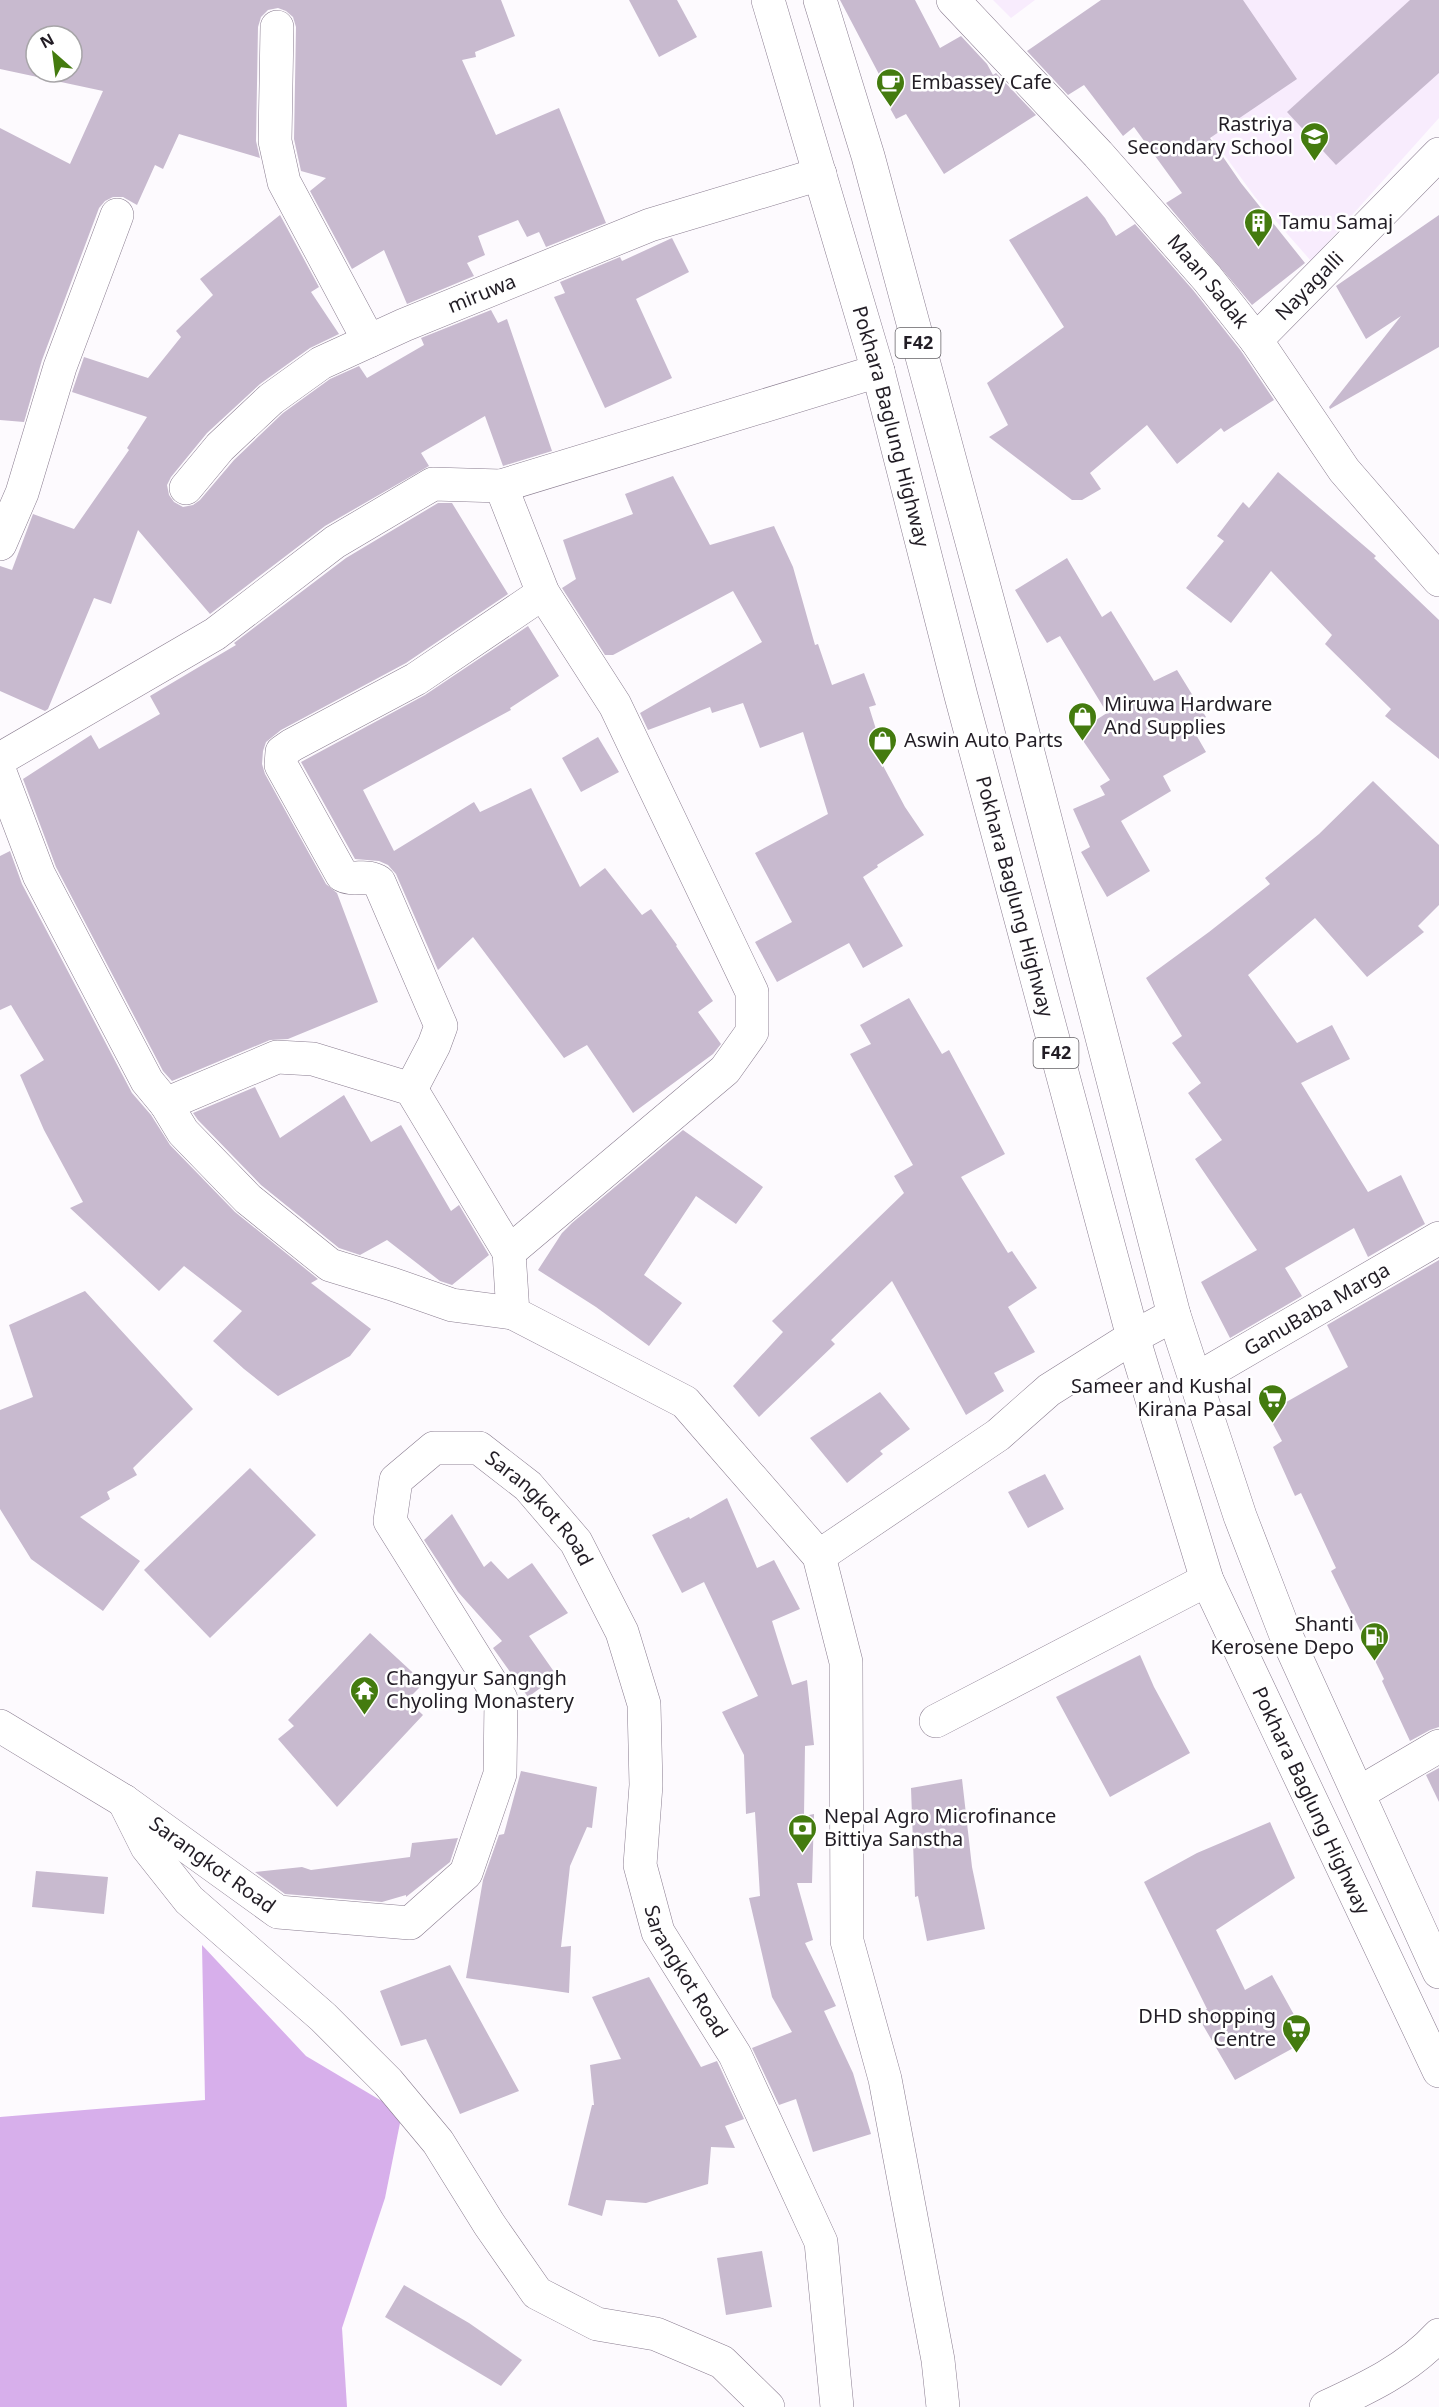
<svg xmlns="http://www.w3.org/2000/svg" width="1439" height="2407" font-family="'Noto Sans',sans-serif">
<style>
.built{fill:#f8ecfd}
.forest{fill:#d7afeb}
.building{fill:#c8bacf;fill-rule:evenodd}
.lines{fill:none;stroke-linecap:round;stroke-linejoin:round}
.street-casing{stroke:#8a7d90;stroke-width:34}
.secondary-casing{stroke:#8a7d90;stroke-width:34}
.highway-casing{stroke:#8a7d90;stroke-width:34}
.street{stroke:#fff;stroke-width:33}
.secondary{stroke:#fff;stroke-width:33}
.highway{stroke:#fff;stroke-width:33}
.labels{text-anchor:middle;stroke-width:5;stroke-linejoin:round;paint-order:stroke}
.shield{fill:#fff;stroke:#646166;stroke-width:1.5}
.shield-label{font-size:18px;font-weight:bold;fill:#221d25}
.poi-label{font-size:20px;fill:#221d25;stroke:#fff;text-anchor:start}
.street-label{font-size:20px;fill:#221d25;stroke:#fff}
</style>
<rect width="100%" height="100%" fill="#fdfafe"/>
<g class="built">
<path d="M993 0H1035L1011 18Z"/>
<path d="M1118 0H1439V118L1311 261 1255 197 1204 127Z"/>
</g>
<path class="forest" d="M202 1945 306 2056 402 2113 385 2198 342 2328 347 2407H0V2117L205 2100Z"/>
<g class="building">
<path d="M0 0H501L515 36 475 52 476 57 462 60 496 135 559 108 606 223 546 247 539 232 527 237 518 220 478 236 485 255 467 263 474 276 407 304 384 250 352 269 310 191 326 178 301 171 294 139 296 27 293 17 286 11 278 8 268 10 261 17 258 27 256 141 260 158 179 134 163 169 155 165 137 205 123 197H113L105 201 99 208 42 360 24 422 0 420V128L70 164 103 91 0 69ZM36 36H72V72H36Z"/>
<path d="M629 0H677L697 37 659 57Z"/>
<path d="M840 0H915L940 48 961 36 987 64 993 75 996 73 1036 115 944 174 906 114 896 119 876 83 882 80Z"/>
<path d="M1101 0H1243L1297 79 1210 138 1241 183 1305 263 1252 305 1166 203 1182 193 1134 127 1123 136 1084 85 1068 95 1027 51Z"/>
<path d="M1410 0H1439V73L1336 165 1287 112Z"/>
<path d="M1087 196 1105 218 1116 236 1135 224 1193 290 1241 351 1274 400 1224 432 1221 428 1177 464 1147 425 1090 473 1101 489 1082 500H1072L989 437 1008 425 987 383 1064 327 1009 240Z"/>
<path d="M280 215 319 287 311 292 339 334 310 348 260 384 207 433 171 477 167 485 169 495 174 502 183 507 193 505 200 500 234 460 283 413 330 379 359 366 367 378 424 345 421 338 491 310 498 323 507 319 552 451 503 466 485 416 421 453 429 466 325 526 210 614 138 530 111 604 94 598 48 709 45 711 0 691V566L12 570 33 514 74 529 129 450 127 448 147 417 72 392 84 357 148 378 181 337 176 331 213 295 200 279Z"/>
<path d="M1439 215V347L1330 409 1329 407 1401 316 1366 339 1336 286Z"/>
<path d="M672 238 689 272 636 299 672 378 605 408 554 297 565 293 560 282 620 257 622 261Z"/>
<path d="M1278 472 1376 556 1374 558 1439 620V759L1385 716 1391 709 1325 644 1332 635 1271 571 1231 623 1186 588 1224 541 1217 536 1243 502 1249 508Z"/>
<path d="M673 476 710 545 774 526 793 567 815 645 818 644 832 685 864 673 876 705 869 707 880 742 872 745 905 807 924 835 877 865 878 867 863 877 903 946 863 968 849 943 777 982 755 942 792 922 755 853 828 814 803 732 760 748 743 703 712 713 710 707 648 730 640 713 762 642 733 591 613 655H605L562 588 576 579 563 540 633 514 625 494Z"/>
<path d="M438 503H452L508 594 406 663 281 730 266 742 263 751 262 764 265 774 326 884 337 893 378 1002 288 1039 270 1040 172 1081 163 1071 56 867 23 779 91 735 99 749 160 714 150 696 236 645 234 643 346 558Z"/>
<path d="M1067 558 1102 617 1111 611 1154 681 1177 670 1206 717 1191 726 1206 752 1163 776 1171 791 1121 821 1150 871 1107 897 1081 852 1090 847 1073 809 1105 795 1100 786 1110 780 1077 732 1107 713 1060 636 1047 643 1015 590Z"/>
<path d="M528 626 559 676 510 708 511 710 363 790 394 851 474 802 480 812 531 788 580 887 605 868 642 915 651 909 677 945 676 946 713 1001 698 1012 721 1044 713 1054 633 1113 587 1045 564 1058 473 937 438 970 396 874 388 865 379 861 355 859 301 762 425 695Z"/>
<path d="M598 737 619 772 581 792 562 758Z"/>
<path d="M1373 781 1439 845V905L1418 926 1424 932 1367 977 1315 918 1248 975 1297 1043 1332 1025 1350 1059 1301 1083 1368 1192 1401 1175 1425 1224 1368 1257 1354 1228 1285 1268 1302 1296 1230 1338 1201 1282 1257 1250 1195 1159 1222 1140 1188 1093 1201 1083 1172 1043 1182 1036 1146 978 1209 932 1270 884 1265 878 1319 834Z"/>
<path d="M10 851 22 884 132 1093 151 1115 170 1145 235 1212 318 1279 311 1283 371 1329 350 1356 278 1396 244 1369 213 1341 242 1311 184 1266 159 1291 70 1208 83 1202 44 1130 20 1075 44 1060 11 1005 0 1010V856Z"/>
<path d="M909 998 942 1054 949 1050 1005 1154 961 1177 1008 1253 1012 1251 1037 1288 1008 1307 1035 1352 994 1373 1004 1391 966 1415 892 1281 831 1340 835 1344 759 1417 733 1386 783 1332 772 1321 904 1193 894 1176 913 1165 850 1054 871 1044 860 1025Z"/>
<path d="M255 1087 280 1138 344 1095 371 1142 401 1125 451 1211 459 1205 489 1255 452 1285 440 1281 387 1240 360 1255 339 1248 261 1185 198 1120 193 1113Z"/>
<path d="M683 1130 763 1187 736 1224 696 1196 644 1275 682 1303 649 1346 596 1307 538 1270 562 1233 572 1223Z"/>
<path d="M1439 1260V1727L1430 1730 1410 1741 1382 1681 1384 1679 1331 1571 1336 1568 1301 1493 1295 1496 1273 1447 1282 1441 1267 1413 1348 1367 1327 1325Z"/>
<path d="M85 1291 193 1409 133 1468 137 1475 107 1492 110 1499 80 1517 140 1561 103 1611 31 1559 0 1509V1410L33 1397 9 1325Z"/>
<path d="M880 1392 910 1429 880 1451 883 1454 847 1483 810 1438Z"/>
<path d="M250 1468 316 1535 210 1638 144 1570Z"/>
<path d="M1045 1474 1064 1509 1028 1528 1008 1492Z"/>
<path d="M727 1498 757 1568 774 1560 800 1609 772 1621 792 1685 807 1680 814 1745 805 1746 804 1816 814 1814 812 1883H797L813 1940 805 1943 836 2006 824 2011 853 2073 871 2134 813 2152 796 2099 779 2105 752 2048 792 2032 772 1997 749 1898 760 1896 755 1812 746 1814 744 1755 722 1712 758 1696 704 1582 682 1593 652 1535 689 1517 690 1519Z"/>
<path d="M452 1514 484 1567 491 1561 508 1579 532 1563 568 1613 529 1636 557 1676 528 1697 493 1648 502 1641 458 1592 424 1540Z"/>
<path d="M370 1633 424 1683 407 1700 423 1715 337 1807 278 1739 294 1726 288 1720Z"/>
<path d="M1140 1655 1154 1687 1190 1753 1110 1797 1056 1697Z"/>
<path d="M1439 1768V1802L1426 1775Z"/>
<path d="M521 1771 597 1787 592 1828 587 1827 570 1866 561 1947 571 1946 569 1993 466 1978 483 1880 499 1835 504 1834Z"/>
<path d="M962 1779 972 1867 985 1929 927 1941 918 1896 915 1897 911 1788Z"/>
<path d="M1270 1822 1295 1878 1216 1930 1245 1990 1272 1975 1308 2040 1235 2080 1197 2015 1207 2009 1144 1882 1197 1853Z"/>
<path d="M458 1838 450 1862 406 1897V1895L382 1902 285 1894 255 1872 302 1867 311 1870 410 1857 412 1843Z"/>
<path d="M36 1871 108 1877 104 1914 32 1907Z"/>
<path d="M450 1965 519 2091 460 2114 426 2039 401 2046 380 1991Z"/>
<path d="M649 1977 701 2067 717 2061 744 2119 725 2126 735 2148 711 2147 708 2184 646 2203 606 2200 602 2216 568 2205 592 2105H594L590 2065 621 2059 592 1997Z"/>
<path d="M762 2251 772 2307 726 2315 717 2258Z"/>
<path d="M404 2285 469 2323 522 2360 501 2386 385 2317Z"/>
</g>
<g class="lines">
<defs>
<g id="street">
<path id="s1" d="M953 0 1098 154 1207 278 1256 340 1344 470 1439 580"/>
<path d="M277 27 275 141 284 182 369 341"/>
<path id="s2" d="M1256 340 1439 154"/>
<path id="s3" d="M186 488 220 447 271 399 321 363 404 325 650 225 820 174"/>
<path d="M0 544 22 493 60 367 117 215"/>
<path d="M0 759 215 634 335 542 433 484 501 486"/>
<path d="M0 772 39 875 147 1081 166 1104 277 1057 313 1059 411 1089 509 1252 725 1070 752 1032V992L615 705 543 593 501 486 878 371"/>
<path d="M411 1089 434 1045 441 1026 379 882C366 873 354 882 342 875L281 765 282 752 292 745 416 679 543 593"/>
<path d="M166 1104 183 1132 248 1199 330 1265 392 1284 452 1305 513 1313"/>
<path d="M509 1252 513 1313 685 1402 819 1556 846 1662 847 1941 885 2079 938 2360 943 2407"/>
<path id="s4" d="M1195 1380 1439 1238"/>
<path d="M819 1556 998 1435 1049 1390 1133 1337 1174 1315"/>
<path d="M936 1721 1207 1580"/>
<path d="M1359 1793 1439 1746"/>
<path d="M124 1801 147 1847 189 1900 323 2017 388 2082 438 2142 489 2224 537 2293 597 2324 656 2334 722 2362 768 2407"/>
<path d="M1326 2407C1367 2388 1408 2369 1439 2335"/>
</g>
<g id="secondary">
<path id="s5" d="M0 1726 124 1801 278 1912 410 1923 466 1873 500 1774 501 1699 390 1521 396 1480 434 1448H479L528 1486 576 1542 622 1632 644 1704 646 1785 640 1865 658 1932 735 2055 821 2242 837 2407"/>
</g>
<g id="highway">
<path id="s6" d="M768 0 878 371 961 696 1133 1337 1207 1580 1439 2071"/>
<path d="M820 0 868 156 1011 687 1174 1315 1240 1516 1285 1633 1439 1972"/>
</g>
</defs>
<use href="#street" class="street-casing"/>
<use href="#secondary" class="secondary-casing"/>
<use href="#highway" class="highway-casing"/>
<use href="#street" class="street"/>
<use href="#secondary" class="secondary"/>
<use href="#highway" class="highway"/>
</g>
<defs>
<symbol id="cafe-pin" viewBox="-11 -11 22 30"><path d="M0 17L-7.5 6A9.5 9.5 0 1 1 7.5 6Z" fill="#447b0f" stroke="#fff"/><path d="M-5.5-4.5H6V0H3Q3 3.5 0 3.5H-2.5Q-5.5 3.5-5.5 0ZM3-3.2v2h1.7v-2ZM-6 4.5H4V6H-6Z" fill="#fff"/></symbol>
<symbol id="school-pin" viewBox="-11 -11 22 30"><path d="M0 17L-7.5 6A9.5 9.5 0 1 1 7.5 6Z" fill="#447b0f" stroke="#fff"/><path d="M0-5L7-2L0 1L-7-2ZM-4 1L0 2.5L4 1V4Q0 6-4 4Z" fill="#fff"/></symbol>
<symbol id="building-pin" viewBox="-11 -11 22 30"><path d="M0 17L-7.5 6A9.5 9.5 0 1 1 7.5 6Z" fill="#447b0f" stroke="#fff"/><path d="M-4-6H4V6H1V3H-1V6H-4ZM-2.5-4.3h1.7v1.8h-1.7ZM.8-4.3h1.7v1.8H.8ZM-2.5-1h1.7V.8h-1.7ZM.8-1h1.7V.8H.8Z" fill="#fff"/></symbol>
<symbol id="shop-pin" viewBox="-11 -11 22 30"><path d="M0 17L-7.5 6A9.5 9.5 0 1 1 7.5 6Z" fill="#447b0f" stroke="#fff"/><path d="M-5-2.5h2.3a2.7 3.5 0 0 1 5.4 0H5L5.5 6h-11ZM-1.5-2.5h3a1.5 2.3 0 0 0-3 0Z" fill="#fff"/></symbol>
<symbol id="supermarket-pin" viewBox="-11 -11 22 30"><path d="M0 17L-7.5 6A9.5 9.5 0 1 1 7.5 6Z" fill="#447b0f" stroke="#fff"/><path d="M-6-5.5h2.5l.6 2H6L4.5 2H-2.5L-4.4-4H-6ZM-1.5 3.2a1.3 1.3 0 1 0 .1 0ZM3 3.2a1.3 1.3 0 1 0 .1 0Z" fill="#fff"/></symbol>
<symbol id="fuel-pin" viewBox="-11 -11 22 30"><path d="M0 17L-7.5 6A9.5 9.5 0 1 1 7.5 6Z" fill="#447b0f" stroke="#fff"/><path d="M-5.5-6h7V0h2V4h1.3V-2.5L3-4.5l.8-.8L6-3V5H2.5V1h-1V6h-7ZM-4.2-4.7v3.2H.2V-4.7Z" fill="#fff"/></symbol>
<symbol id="temple-pin" viewBox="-11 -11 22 30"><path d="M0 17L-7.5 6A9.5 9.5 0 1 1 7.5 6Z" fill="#447b0f" stroke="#fff"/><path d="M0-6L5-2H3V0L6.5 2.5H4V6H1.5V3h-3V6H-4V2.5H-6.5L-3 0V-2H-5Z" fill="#fff"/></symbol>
<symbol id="bank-pin" viewBox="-11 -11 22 30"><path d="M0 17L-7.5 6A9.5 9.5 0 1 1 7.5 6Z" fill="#447b0f" stroke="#fff"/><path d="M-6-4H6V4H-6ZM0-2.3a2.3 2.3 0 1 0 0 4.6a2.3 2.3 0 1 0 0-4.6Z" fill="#fff"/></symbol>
</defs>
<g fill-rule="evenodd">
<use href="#cafe-pin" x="874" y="66" width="33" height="45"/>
<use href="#school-pin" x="1298" y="120" width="33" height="45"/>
<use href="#building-pin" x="1242" y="206" width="33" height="45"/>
<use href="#shop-pin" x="1066" y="700" width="33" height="45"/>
<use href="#shop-pin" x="866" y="724" width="33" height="45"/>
<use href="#supermarket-pin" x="1256" y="1382" width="33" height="45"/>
<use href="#fuel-pin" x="1358" y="1620" width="33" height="45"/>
<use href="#temple-pin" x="348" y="1674" width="33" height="45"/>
<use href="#bank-pin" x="786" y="1812" width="33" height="45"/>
<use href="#supermarket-pin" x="1280" y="2012" width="33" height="45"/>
</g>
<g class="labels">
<g class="shield">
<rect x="895.5" y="328" width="45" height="30" rx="4.5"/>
<rect x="1033.5" y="1038" width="45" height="30" rx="4.5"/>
</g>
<g class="shield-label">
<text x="918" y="349">F42</text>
<text x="1056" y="1059">F42</text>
</g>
<g class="poi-label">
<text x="911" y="89">Embassey Cafe</text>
<text x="1293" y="131" text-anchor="end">Rastriya<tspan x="1293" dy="23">Secondary School</tspan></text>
<text x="1279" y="229">Tamu Samaj</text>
<text x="1104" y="711">Miruwa Hardware<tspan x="1104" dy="23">And Supplies</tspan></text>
<text x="904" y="747">Aswin Auto Parts</text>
<text x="1252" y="1393" text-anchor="end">Sameer and Kushal<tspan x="1252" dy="23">Kirana Pasal</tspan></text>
<text x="1354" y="1631" text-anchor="end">Shanti<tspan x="1354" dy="23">Kerosene Depo</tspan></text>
<text x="386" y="1685">Changyur Sangngh<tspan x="386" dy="23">Chyoling Monastery</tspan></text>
<text x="824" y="1823">Nepal Agro Microfinance<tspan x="824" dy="23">Bittiya Sanstha</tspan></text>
<text x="1276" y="2023" text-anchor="end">DHD shopping<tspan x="1276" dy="23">Centre</tspan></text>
</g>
<g class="street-label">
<text dy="7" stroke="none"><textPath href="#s1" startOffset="380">Maan Sadak</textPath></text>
<text dy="7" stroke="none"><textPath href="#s2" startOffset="76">Nayagalli</textPath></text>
<text dy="7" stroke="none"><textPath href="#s3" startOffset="360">miruwa</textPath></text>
<text dy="7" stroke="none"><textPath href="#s6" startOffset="444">Pokhara Baglung Highway</textPath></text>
<text dy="7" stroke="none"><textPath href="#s6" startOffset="930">Pokhara Baglung Highway</textPath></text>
<text dy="7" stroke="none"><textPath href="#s4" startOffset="141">GanuBaba Marga</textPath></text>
<text dy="7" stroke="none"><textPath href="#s5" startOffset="1154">Sarangkot Road</textPath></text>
<text dy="7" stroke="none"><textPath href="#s6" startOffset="1884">Pokhara Baglung Highway</textPath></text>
<text dy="7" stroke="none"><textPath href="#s5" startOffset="254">Sarangkot Road</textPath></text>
<text dy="7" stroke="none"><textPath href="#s5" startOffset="1658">Sarangkot Road</textPath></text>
</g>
</g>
<g transform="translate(54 54) rotate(332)"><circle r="28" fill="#ffffff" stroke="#a7a5a8" stroke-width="1.5"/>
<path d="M0-4.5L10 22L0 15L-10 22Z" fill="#447b0f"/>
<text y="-9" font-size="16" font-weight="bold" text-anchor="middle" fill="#221d25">N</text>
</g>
</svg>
